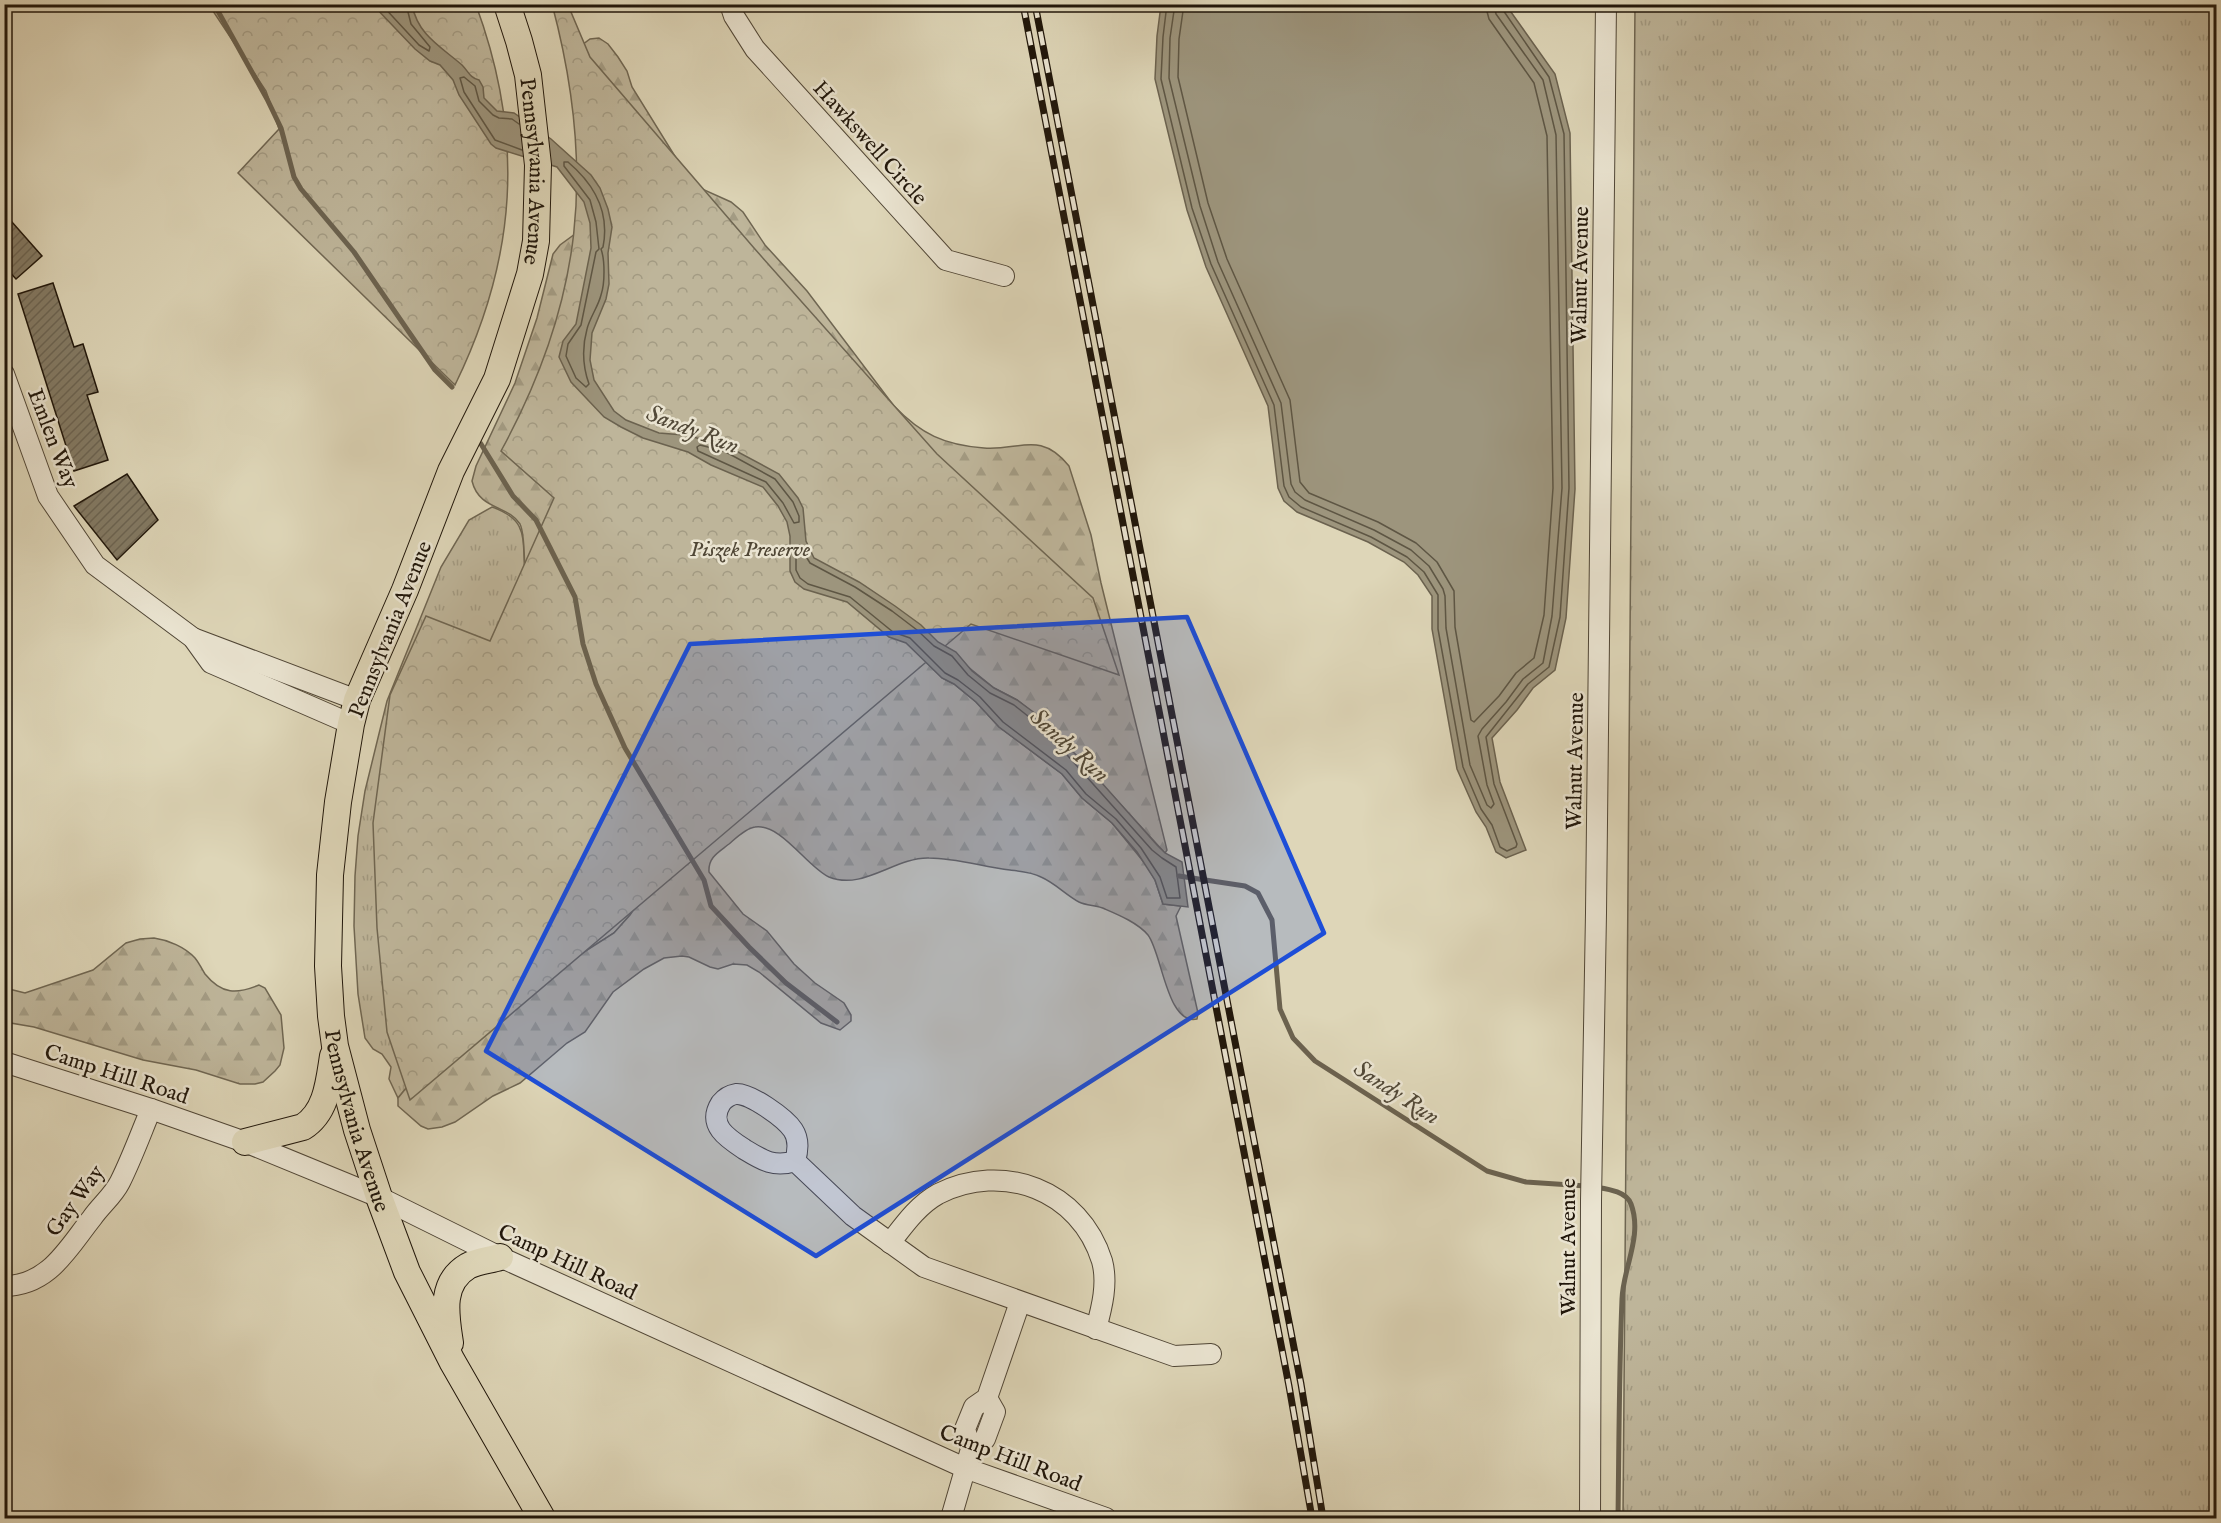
<svg xmlns="http://www.w3.org/2000/svg" width="2221" height="1523" font-family="'IM FELL English',serif">
<style>
.grass{fill:url(#grass-tufts);stroke:#6f6652;stroke-width:1.5}
.forest{fill:url(#forest-firs);stroke:#6f6652;stroke-width:1.5}
.park{fill:url(#park-crowns);stroke:#6f6652;stroke-width:1.5}
.water{fill:#9d957d;stroke:#6b624f;stroke-width:1.5}
.lines{fill:none;stroke-linecap:round;stroke-linejoin:round}
.shore{stroke:#5e5644;stroke-width:1.5}
.stream{stroke:#6b624f;stroke-width:5}
.building{fill:url(#building-hatch);stroke:#20160a;stroke-width:1.5}
.minor-casing{stroke:#504636;stroke-width:22}
.major-casing{stroke:#20160a;stroke-width:28}
.minor{stroke:#eae4d1;stroke-width:20}
.major{stroke:#ded6b8;stroke-width:26}
.rail-casing{stroke:#20160a;stroke-width:7}
.rail{stroke:#eae4d1;stroke-width:4.5;stroke-dasharray:14;stroke-linecap:butt}
.marked{fill:#1d4ed8;fill-opacity:0.2;stroke:#1d4ed8;stroke-width:4.5;stroke-linejoin:round}
.labels{text-anchor:middle;stroke-width:5;stroke-linejoin:round;paint-order:stroke}
.street-label{font-size:22px;fill:#20160a;stroke:#eae4d1}
.park-label{font-size:22px;font-style:italic;fill:#4f4635;stroke:#eae4d1}
.water-label{font-size:24px;font-style:italic;fill:#524938;stroke:#eae4d1}
</style>
<defs>
<pattern id="grass-tufts" width="24" height="20" patternUnits="userSpaceOnUse" patternTransform="scale(1.5)"><rect width="24" height="20" fill="#beb59a"/><path d="M3 7l-1-3M5 7V3M7 7l1-3M15 17l-1-3M17 17v-4M19 17l1-3" fill="none" stroke="#a39b83"/></pattern>
<pattern id="forest-firs" width="22" height="20" patternUnits="userSpaceOnUse" patternTransform="scale(1.5)"><rect width="22" height="20" fill="#beb59a"/><path d="M5 1l3.5 6h-7zM16 11l3.5 6h-7z" fill="#a39b83"/></pattern>
<pattern id="park-crowns" width="20" height="18" patternUnits="userSpaceOnUse" patternTransform="scale(1.5)"><rect width="20" height="18" fill="#beb59a"/><path d="M2 6a3 3 0 1 1 6 0M12 15a3 3 0 1 1 6 0" fill="none" stroke="#a39b83"/></pattern>
<pattern id="building-hatch" width="6" height="6" patternUnits="userSpaceOnUse" patternTransform="scale(1.5)"><rect width="6" height="6" fill="#837a64"/><path d="M-1 1l2-2M0 6l6-6M5 7l2-2" fill="none" stroke="#6b6351"/></pattern>
</defs>
<rect width="100%" height="100%" fill="#ded6b8"/>
<filter id="stains"><feTurbulence type="fractalNoise" baseFrequency=".00333" numOctaves="4"/><feColorMatrix values="0 0 0 0 .2 0 0 0 0 .09 0 0 0 0 .02 0 0 0 .5 -.17"/></filter>
<radialGradient id="worn" r=".72"><stop offset=".6" stop-color="#630" stop-opacity="0"/><stop offset="1" stop-color="#630" stop-opacity=".3"/></radialGradient>
<g class="grass">
<path d="M1635 5H2216V1518H1623Z"/>
<path d="M492 507C529 520 522 538 525 572L643 896 630 915 614 933 573 959 407 1087 398 1098 389 1079 391 1067 382 1054 373 1049 365 1038 358 994 354 926 355 876 358 836 365 791 387 701 441 567 469 520Z"/>
</g>
<g class="forest">
<path d="M599 38 608 44 618 57 627 71 632 87 676 158 702 189 731 202 743 212 765 245 807 291 894 406C921 434 944 445 984 448 1019 451 1040 430 1069 466L1091 535 1101 583 1167 850 1165 853 1047 724 1017 700 994 688 940 644 582 45 590 39Z"/>
<path d="M590 223 909 645 942 678 954 684 976 702 999 727 1062 774 1082 798 1112 823 1147 866 1155 880 1163 904 1181 906 1176 916 1198 1013 1197 1019C1167 1026 1162 953 1148 935 1138 923 1119 915 1105 909 1097 905 1087 906 1079 902 1066 895 1055 883 1041 877 1032 872 1020 871 1010 870 983 867 957 858 929 858 895 857 863 891 829 877 807 867 781 823 755 827 746 828 736 838 729 844 719 852 708 857 709 872L743 914 767 931 794 964 815 983 844 1003 851 1015V1021L840 1030 821 1023 759 972 747 965 733 964 718 969 710 967 689 957 682 956 664 958 644 969 613 992 585 1032 567 1043 520 1083 493 1096 455 1122 442 1127 428 1129 421 1126 398 1106V1098L407 1087 573 959 614 933 630 915 643 896 525 572C524 560 525 534 520 524 508 505 479 510 472 481L476 466 515 383 537 318 553 254 560 245Z"/>
<path d="M154 938C168 940 185 947 195 958 199 963 202 969 205 974 222 995 237 994 259 985L265 988 281 1015 284 1048 280 1065 275 1071 263 1082 255 1084H240L196 1070 143 1060 34 1027 5 1022V988L25 993 93 970 126 943 140 939Z"/>
</g>
<g class="park">
<path d="M552 4 568 5 590 57 754 248 937 454 1093 598 1119 675 971 624 410 1100 387 1032 377 928 373 823 390 695 426 616 490 641 554 498 501 451C583 301 596 169 552 4Z"/>
<path d="M209 5H476C525 138 517 258 455 385L238 173 279 129 266 91Z"/>
</g>
<g class="water">
<path d="M373 5H412C418 35 440 46 462 65 468 71 470 78 479 80L483 87 484 98 497 111 514 113 551 139 591 175 600 188 608 209 612 227 608 253 609 284 606 299 592 333 590 360 594 380 614 411 626 420 659 433 684 435 723 444 779 474 798 498 803 508 806 541 814 558 859 582 895 606 921 625 938 642 956 652 972 671 994 688 1017 700 1036 714 1085 764 1157 845 1165 853 1182 862 1188 907 1163 904 1155 880 1137 852 1112 823 1082 798 1062 774 999 727 976 702 954 684 942 678 906 643 889 637 847 602 804 589 795 582 790 571V536L787 522 778 506 763 487 711 465 688 452 643 438 621 427 604 417 571 382 559 357 563 341 576 324 591 248 590 223 584 202 557 167 496 148 491 144 459 95 453 80 440 65 430 61 415 49Z"/>
<path d="M1161 5H1506L1555 74 1570 133 1575 489 1566 618 1555 670 1533 688 1517 710 1492 738 1500 782 1526 850 1506 858 1496 852 1486 827 1476 812 1457 769 1432 629V596L1418 575 1404 562 1368 542 1297 512 1284 501 1278 488 1268 406 1206 267 1187 210 1155 79 1157 36Z"/>
</g>
<g class="lines">
<g class="shore">
<path d="M381 4 419 45 429 51 430 47 411 24 406 4"/>
<path d="M1167 4 1163 37 1161 79 1192 208 1211 264 1274 405 1284 486 1289 497 1301 507 1371 537 1407 557 1424 572 1438 595V629L1463 767 1481 809 1492 825 1500 847 1507 851 1516 847 1517 844 1494 784 1486 737 1528 684 1549 667 1560 617 1569 488 1564 134 1549 77 1503 10 1502 4"/>
<path d="M1175 4 1170 38 1169 78 1200 206 1218 262 1281 403 1291 484 1295 492 1305 500 1374 530 1411 550 1429 566 1443 589 1445 596 1446 628 1470 765 1487 805 1491 808 1494 804 1487 785 1478 736 1482 729 1506 702 1523 679 1543 663 1552 616 1562 488 1556 135 1543 80 1496 14 1494 4"/>
<path d="M1184 4 1179 39 1178 77 1208 203 1227 259 1290 400 1300 482 1309 493 1378 522 1416 543 1437 562 1454 591 1455 627 1471 720 1474 722 1499 696 1516 673 1534 658 1544 615 1553 488 1547 136 1534 83 1489 19 1485 4"/>
<path d="M519 124 512 119 499 118 493 115 479 101 475 86 464 77 460 78 464 92 495 140 522 150"/>
<path d="M564 162H568C594 184 610 212 603 247L601 249C605 260 605 283 601 295 598 307 590 317 587 329 582 347 583 367 589 384L586 387 576 378 566 356 568 344 581 325 596 252 599 249 596 222 590 200 564 166Z"/>
<path d="M700 445 724 451 775 479 793 502 799 516V522L794 523 783 503 766 482 698 451 697 447Z"/>
<path d="M799 545 810 563 855 587 892 611 917 630 934 646 952 656 968 675 990 693 1014 705 1043 728 1152 850 1162 858 1176 867 1180 898H1167L1160 877 1141 848 1116 819 1086 794 1066 770 1003 722 980 697 958 680 945 673 910 638 893 632 850 597 808 584 800 578 796 570V548Z"/>
</g>
<g class="stream">
<path d="M214 4 267 99 281 128 294 177 301 189 354 252 435 370 452 387"/>
<path d="M481 444 513 496 536 520 575 597 583 644 596 684 625 748 704 880 711 906 749 947 786 983 837 1022"/>
<path d="M1179 876 1245 886 1258 893 1272 920 1280 1009 1293 1038 1315 1061 1487 1171 1526 1182 1586 1186"/>
<path d="M1595 1187C1607 1189 1626 1191 1631 1204 1643 1236 1623 1268 1622 1299 1619 1372 1619 1445 1618 1518"/>
</g>
</g>
<g class="building">
<path d="M4 213 42 256 16 279 4 266Z"/>
<path d="M53 283 74 347 83 344 98 392 87 395 108 460 74 471 18 294Z"/>
<path d="M127 474 158 520 117 560 74 506Z"/>
</g>
<g class="lines">
<defs>
<g id="minor">
<path d="M730 4 734 16 755 49 946 260 1004 276"/>
<path d="M4 374 48 496 95 565 193 638 211 663 351 724"/>
<path d="M193 638 357 700"/>
<path d="M4 1062 151 1109 245 1142 379 1197 500 1257 965 1468 1106 1518"/>
<path d="M795 1161C774 1168 762 1160 744 1149 727 1138 707 1125 721 1103 725 1098 730 1095 736 1094 750 1093 785 1118 793 1130 799 1139 798 1151 795 1161L853 1216 924 1267 1174 1356 1211 1354"/>
<path d="M890 1243C904 1225 918 1205 938 1194 1003 1161 1080 1190 1102 1261 1108 1283 1102 1307 1096 1329"/>
<path d="M4 1286C49 1286 68 1248 92 1218 101 1205 113 1196 120 1182 132 1158 141 1133 151 1109"/>
<path d="M971 1449 985 1439 995 1412 987 1398"/>
<path d="M951 1518 971 1449 965 1429 974 1407 987 1398 1020 1302"/>
<path d="M1590 1518 1591 1201 1596 913 1606 4"/>
</g>
<g id="major">
<path id="s1" d="M507 4 519 41 528 75 538 165 536 241 530 274 497 379 451 471 405 590 357 700 351 724 338 802 330 875 328 966 331 1016 335 1046 357 1130 379 1197 407 1272 452 1361 542 1518"/>
<path d="M245 1142 303 1127C327 1112 329 1081 333 1056"/>
<path d="M450 1343C446 1316 439 1283 468 1266 477 1261 490 1260 500 1257"/>
</g>
</defs>
<use href="#minor" class="minor-casing"/>
<use href="#major" class="major-casing"/>
<use href="#minor" class="minor"/>
<use href="#major" class="major"/>
<defs>
<g id="rail">
<path d="M1023 4 1289 1386 1312 1518"/>
<path d="M1035 4 1301 1384 1323 1518"/>
</g>
</defs>
<use href="#rail" class="rail-casing"/>
<use href="#rail" class="rail"/>
</g>
<path class="marked" d="M1187 617 1324 933 816 1256 486 1051 690 644Z"/>
<g class="labels">
<g class="street-label">
<text transform="translate(871 142) rotate(48)" y="8">Hawkswell Circle</text>
<text dy="8" stroke="none"><textPath href="#s1" startOffset="171">Pennsylvania Avenue</textPath></text>
<text transform="translate(1579 275) rotate(-89)" y="8">Walnut Avenue</text>
<text transform="translate(54 438) rotate(69)" y="8">Emlen Way</text>
<text transform="translate(389 629) rotate(-68)" y="8">Pennsylvania Avenue</text>
<text transform="translate(1574 761) rotate(-89)" y="8">Walnut Avenue</text>
<text transform="translate(117 1073) rotate(18)" y="8">Camp Hill Road</text>
<text dy="8" stroke="none"><textPath href="#s1" startOffset="1161">Pennsylvania Avenue</textPath></text>
<text transform="translate(74 1200) rotate(-54)" y="8">Gay Way</text>
<text transform="translate(1567 1247) rotate(-90)" y="8">Walnut Avenue</text>
<text transform="translate(568 1261) rotate(25)" y="8">Camp Hill Road</text>
<text transform="translate(1011 1457) rotate(21)" y="8">Camp Hill Road</text>
</g>
<g class="park-label">
<text x="750" y="556">Piszek Preserve</text>
</g>
<g class="water-label">
<text transform="translate(693 429) rotate(21)" y="8">Sandy Run</text>
<text transform="translate(1070 745) rotate(42)" y="8">Sandy Run</text>
<text transform="translate(1397 1092) rotate(33)" y="8">Sandy Run</text>
</g>
</g>
<rect width="2221" height="1523" fill="none" stroke="#ded6b8" stroke-width="24"/>
<rect x="6" y="6" width="2209" height="1511" fill="none" stroke="#20160a" stroke-width="3"/>
<rect x="12" y="12" width="2197" height="1499" fill="none" stroke="#20160a" stroke-width="1.5"/>
<rect width="100%" height="100%" filter="url(#stains)"/>
<rect width="100%" height="100%" fill="url(#worn)"/>
</svg>
